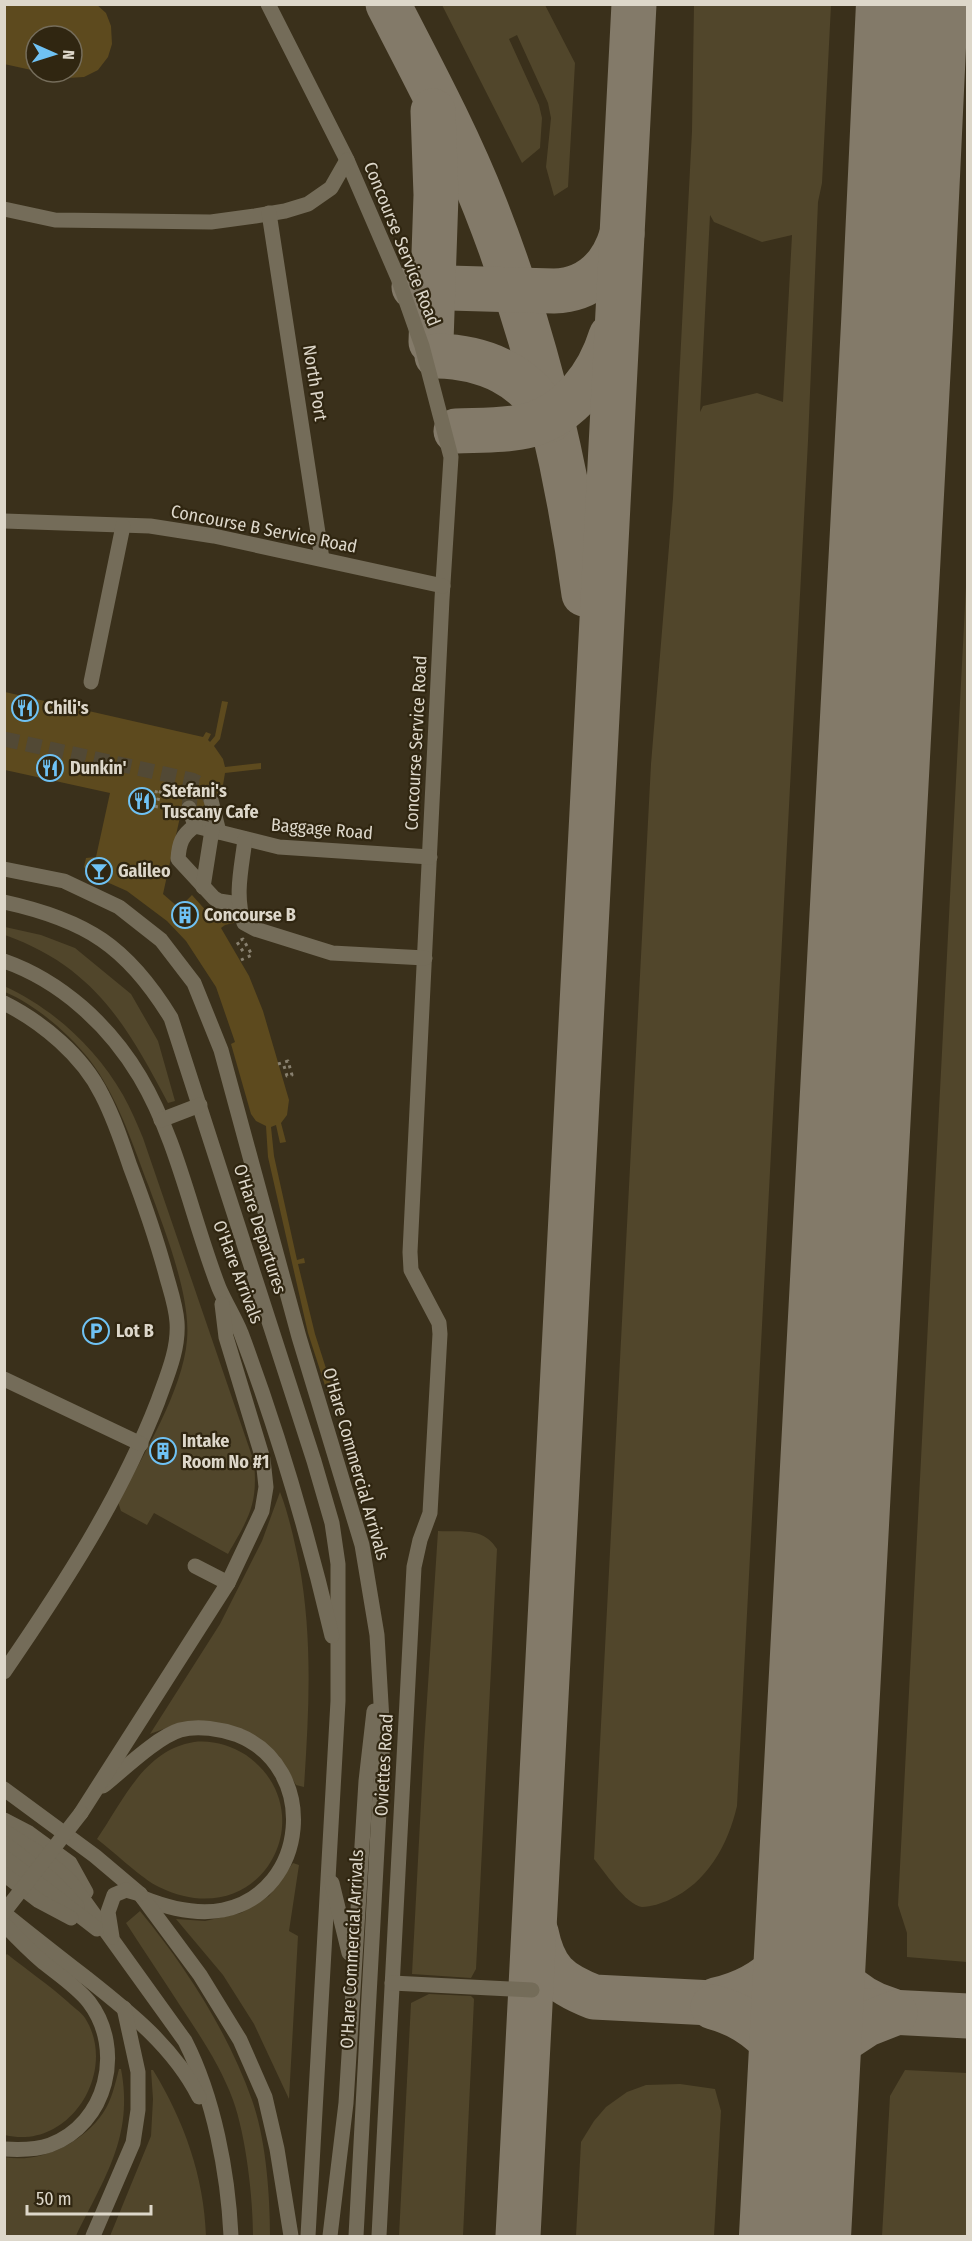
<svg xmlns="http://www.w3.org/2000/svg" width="972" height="2241" font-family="'Fira Sans Condensed',sans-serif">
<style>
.green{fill:#51462b;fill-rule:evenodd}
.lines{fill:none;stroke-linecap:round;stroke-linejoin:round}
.taxiway{stroke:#837a69;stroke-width:45}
.runway{stroke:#837a69;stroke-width:112}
.building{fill:#5d4a1e}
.minor-tunnel{stroke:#524935;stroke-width:15;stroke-dasharray:15 8;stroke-linecap:butt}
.path{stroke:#88806f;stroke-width:3;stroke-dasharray:3 4.5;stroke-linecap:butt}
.minor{stroke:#746c59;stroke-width:15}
.minor-bridge{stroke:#746c59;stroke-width:15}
.labels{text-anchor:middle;stroke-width:4.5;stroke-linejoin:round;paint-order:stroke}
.street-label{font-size:18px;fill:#ddd7ca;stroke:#302611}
.poi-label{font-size:18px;font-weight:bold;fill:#ddd7ca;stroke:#302611;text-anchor:start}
</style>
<rect width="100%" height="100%" fill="#3a301b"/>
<g class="green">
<path d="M442 5H545L575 63 568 187 554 196 546 167 551 118 548 103 517 35 509 39 539 105 542 118 540 148 522 163Z"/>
<path d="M694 5H831L822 183 818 202 808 441 737 1806C728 1845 707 1883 669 1900 662 1903 651 1907 642 1907 626 1905 604 1871 594 1859L651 764 673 498 692 131ZM710 215 714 222 762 242 792 235 783 402 757 393 703 406 700 412Z"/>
<path d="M967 567 968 1962H967L907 1957V1933L898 1905Z"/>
<path d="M5 927 41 935 75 948 131 994 158 1041 175 1101 168 1103C126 1024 94 967 5 935Z"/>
<path d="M4 986C54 1009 96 1048 123 1095 131 1109 137 1124 143 1138L254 1462C258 1505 249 1517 228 1554L154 1513 147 1525 121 1511 118 1502C142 1458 183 1390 187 1340 191 1295 164 1229 149 1187 132 1143 118 1097 89 1059 68 1033 36 1005 5 992Z"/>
<path d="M280 1492C289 1515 294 1540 299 1563 313 1639 309 1710 304 1787L296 1785 279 1756 260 1739 243 1729 177 1724 150 1734 220 1624 262 1541Z"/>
<path d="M438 1531C461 1532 484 1527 497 1549L476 1969 471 1978 412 1974 424 1746Z"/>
<path d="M194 1742C212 1740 230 1745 246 1755 327 1812 261 1937 159 1887 142 1879 113 1851 97 1839 123 1801 144 1750 194 1742Z"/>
<path d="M293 1863 299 1865 289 1931 298 1936 289 2099 254 2024 223 1975 176 1919 205 1921 241 1913 269 1896Z"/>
<path d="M140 1911C186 1967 228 2032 252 2100 266 2139 270 2195 270 2236H253C253 2198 246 2136 233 2100 221 2067 201 2037 181 2007 163 1979 144 1951 126 1923Z"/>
<path d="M7 1954C27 1970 49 1985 68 2002 73 2007 81 2012 85 2018 119 2071 69 2151 5 2135L4 1957Z"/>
<path d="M429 1994 471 1996 474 1999 463 2236H399L411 2003Z"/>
<path d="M119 2069H121C134 2137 104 2178 76 2236H5L4 2157C40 2164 83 2143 103 2113 112 2100 115 2084 119 2069Z"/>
<path d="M151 2070H153C184 2121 204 2176 206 2236H110L151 2136 153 2099Z"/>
<path d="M905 2070 967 2073V2236H882L890 2096Z"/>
<path d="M680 2084 715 2089 721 2111 714 2236H576L581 2142 594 2121 606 2107 627 2092 646 2085Z"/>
</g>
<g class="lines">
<g class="taxiway">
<path d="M388 4C422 70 458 137 485 206 535 333 566 459 584 594"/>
<path d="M414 287 554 291C590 290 612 268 622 234"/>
<path d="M431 342 436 195 433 111"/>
<path d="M437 356C484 357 528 375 550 420"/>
<path d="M456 431C481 430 507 431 530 425 571 413 599 375 611 336"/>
<path d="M814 1899C814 1908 813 1918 814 1928 819 1967 853 2000 890 2010"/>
<path d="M536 1932C544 1971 558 1983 594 1997L968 2016"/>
<path d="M716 2000C775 1986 799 1953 814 1896"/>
<path d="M713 2007C751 2017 784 2045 796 2082 799 2093 800 2104 801 2115"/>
<path d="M801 2115 812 2077 835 2045 867 2024 895 2013"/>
<path d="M518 2236 634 4"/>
</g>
<path class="runway" d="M795 2236 897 325 912 4"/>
</g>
<g class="building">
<path d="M4 4H96L106 13 111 26 112 44 108 57 98 70 84 77 68 78 46 73 72 72V36H36V71L4 64Z"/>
<path d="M5 692 203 737 206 732 211 734 208 740 210 742 215 736 222 701 228 702 220 739 214 746 223 759 225 767 261 763V769L225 773 223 785 216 796 202 807 203 811 198 812 182 808 163 894 179 908 192 895 217 923 222 919 252 912 254 918 225 925 221 928 249 976 263 1011 289 1100 287 1115 281 1123 286 1142 280 1143 276 1125 271 1127 274 1156 297 1260 304 1258 305 1263 298 1264 315 1334 338 1406 332 1407 308 1333 268 1157 266 1126 256 1121 251 1114 231 1044 235 1042 216 987 186 941 167 921 127 891 91 875 84 867 86 858 96 857 110 793 5 770Z"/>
<path d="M161 1441 173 1448 166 1461 154 1455Z"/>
</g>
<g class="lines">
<g class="minor-tunnel">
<path d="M4 739 192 780 203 785 211 800"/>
<path d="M189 808 192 780"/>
</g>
<g class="path">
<path d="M153 808 157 788"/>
<path d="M156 808 161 789"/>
<path d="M241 960 252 955 243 939 237 942 244 953"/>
<path d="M278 1064 288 1061 292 1075 287 1076 284 1066"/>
</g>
<g class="minor">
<path d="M268 4 347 160 398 278 422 346 451 457 442 599 410 1252 411 1270 439 1323 440 1334 430 1513 420 1540 414 1567 379 2236"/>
<path d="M4 209 55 220 211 222 255 216 285 211 308 204 331 188 347 160"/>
<path d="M269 213 322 559"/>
<path d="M4 521 150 526 214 536 443 586"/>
<path d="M91 682 123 526"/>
<path d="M211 800 219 832"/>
<path d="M189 808 195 826 279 847 430 857"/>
<path d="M195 826C182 835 179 843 178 859L214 898 219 901 239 904"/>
<path d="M245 839C242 866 234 896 244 923L255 929 332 953 425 958"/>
<path d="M4 869 64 881 119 907 161 940 194 983 221 1050 299 1337 362 1545 377 1635 383 1738 356 2236"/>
<path d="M203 887 212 830"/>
<path d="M4 902C86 920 127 946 171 1018L314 1461 332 1523 338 1564V1701L308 2236"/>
<path d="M4 961C61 981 109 1025 140 1077 178 1141 192 1219 219 1288 226 1304 235 1318 241 1333 278 1432 308 1534 332 1636"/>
<path d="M4 1003C42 1022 83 1056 102 1095 114 1118 122 1142 130 1166 144 1203 157 1240 167 1278 171 1292 176 1307 177 1322 179 1349 167 1376 158 1401 120 1499 63 1586 4 1672"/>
<path d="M161 1120 200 1105"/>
<path d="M4 1379 141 1444"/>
<path d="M195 1566 228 1583"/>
<path d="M103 1786C123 1770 157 1737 180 1730 198 1725 221 1729 238 1735 319 1768 309 1892 223 1910 197 1915 168 1908 143 1898"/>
<path d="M4 1789 95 1856 140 1894 200 1975 240 2040 265 2097 277 2149 291 2236"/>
<path d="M81 1813 228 1583 262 1511 266 1487 263 1459 226 1337 222 1304"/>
<path d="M4 1820 29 1833 70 1863 86 1892"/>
<path d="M4 1831 37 1852 70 1881 185 2041C214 2098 228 2173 231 2236"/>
<path d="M4 1843 52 1880 77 1906"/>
<path d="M4 1857 97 1929"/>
<path d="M4 1874 39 1901 71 1918"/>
<path d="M332 1883 349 1953"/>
<path d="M4 1913C31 1935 58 1956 85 1977 128 2011 174 2047 199 2097"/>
<path d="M4 1924C17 1938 30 1951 44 1963 59 1975 77 1987 89 2002 125 2049 107 2124 50 2145 36 2150 20 2150 4 2149"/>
<path d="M112 1937 108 1912 114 1895 126 1890 140 1894"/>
<path d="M392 1983 532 1990"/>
<path d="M93 2236 133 2143 138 2110V2072L124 2008"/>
<path d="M330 2236 346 2103 366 1781 374 1711"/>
</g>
<path class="minor-bridge" d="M4 1912 81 1813"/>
</g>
<defs>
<symbol id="restaurant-ring" viewBox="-11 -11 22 22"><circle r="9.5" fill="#302611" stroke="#6fc2f4" stroke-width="1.5"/><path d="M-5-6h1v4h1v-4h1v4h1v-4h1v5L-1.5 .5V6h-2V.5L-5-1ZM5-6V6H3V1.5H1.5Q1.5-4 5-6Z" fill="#6fc2f4"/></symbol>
<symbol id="bar-ring" viewBox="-11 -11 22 22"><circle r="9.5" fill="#302611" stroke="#6fc2f4" stroke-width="1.5"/><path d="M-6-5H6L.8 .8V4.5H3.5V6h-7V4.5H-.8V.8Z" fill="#6fc2f4"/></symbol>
<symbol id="building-ring" viewBox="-11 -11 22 22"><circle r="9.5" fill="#302611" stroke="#6fc2f4" stroke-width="1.5"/><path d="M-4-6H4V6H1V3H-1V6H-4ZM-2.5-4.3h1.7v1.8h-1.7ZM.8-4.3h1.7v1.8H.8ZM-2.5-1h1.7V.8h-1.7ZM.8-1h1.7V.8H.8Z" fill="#6fc2f4"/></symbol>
<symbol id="parking-ring" viewBox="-11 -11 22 22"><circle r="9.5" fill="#302611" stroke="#6fc2f4" stroke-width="1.5"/><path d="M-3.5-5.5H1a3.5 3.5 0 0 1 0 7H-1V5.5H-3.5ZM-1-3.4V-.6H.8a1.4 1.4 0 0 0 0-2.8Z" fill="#6fc2f4"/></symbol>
</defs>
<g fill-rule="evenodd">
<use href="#restaurant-ring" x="10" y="693" width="30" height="30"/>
<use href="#restaurant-ring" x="35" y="753" width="30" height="30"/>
<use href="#restaurant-ring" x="127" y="786" width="30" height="30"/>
<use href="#bar-ring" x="84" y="856" width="30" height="30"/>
<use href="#building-ring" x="170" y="900" width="30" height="30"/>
<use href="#parking-ring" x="81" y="1316" width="30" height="30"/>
<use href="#building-ring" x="148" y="1436" width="30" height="30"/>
</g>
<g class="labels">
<g class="street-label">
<text transform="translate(402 244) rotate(68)" y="6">Concourse Service Road</text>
<text transform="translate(315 383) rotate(81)" y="6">North Port</text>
<text transform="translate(264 529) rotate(11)" y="6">Concourse B Service Road</text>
<text transform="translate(416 743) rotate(-87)" y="6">Concourse Service Road</text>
<text transform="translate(322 829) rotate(5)" y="6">Baggage Road</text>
<text transform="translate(260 1229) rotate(72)" y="6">O'Hare Departures</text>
<text transform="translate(238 1272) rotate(69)" y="6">O'Hare Arrivals</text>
<text transform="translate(356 1464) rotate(74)" y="6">O'Hare Commercial Arrivals</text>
<text transform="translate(384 1765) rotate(-87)" y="6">Oviettes Road</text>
<text transform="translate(352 1949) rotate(-87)" y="6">O'Hare Commercial Arrivals</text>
</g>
<g class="poi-label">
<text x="44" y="714">Chili's</text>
<text x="70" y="774">Dunkin'</text>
<text x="162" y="797">Stefani's<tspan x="162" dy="21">Tuscany Cafe</tspan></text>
<text x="118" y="877">Galileo</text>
<text x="204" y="921">Concourse B</text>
<text x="116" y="1337">Lot B</text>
<text x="182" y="1447">Intake<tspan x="182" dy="21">Room No #1</tspan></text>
</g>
</g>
<rect width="972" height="2241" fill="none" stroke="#ddd7ca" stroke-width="12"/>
<g transform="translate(54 54) rotate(93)"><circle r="28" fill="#302611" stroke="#756d5b" stroke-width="1.5"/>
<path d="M0-4.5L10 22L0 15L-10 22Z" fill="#6fc2f4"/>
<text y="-9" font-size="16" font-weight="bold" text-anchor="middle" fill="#ddd7ca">N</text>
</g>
<path d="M27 2205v9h124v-9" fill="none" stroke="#ddd7ca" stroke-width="3"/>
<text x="36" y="2205" font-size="18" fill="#ddd7ca" stroke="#302611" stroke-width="4.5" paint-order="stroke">50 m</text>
</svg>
